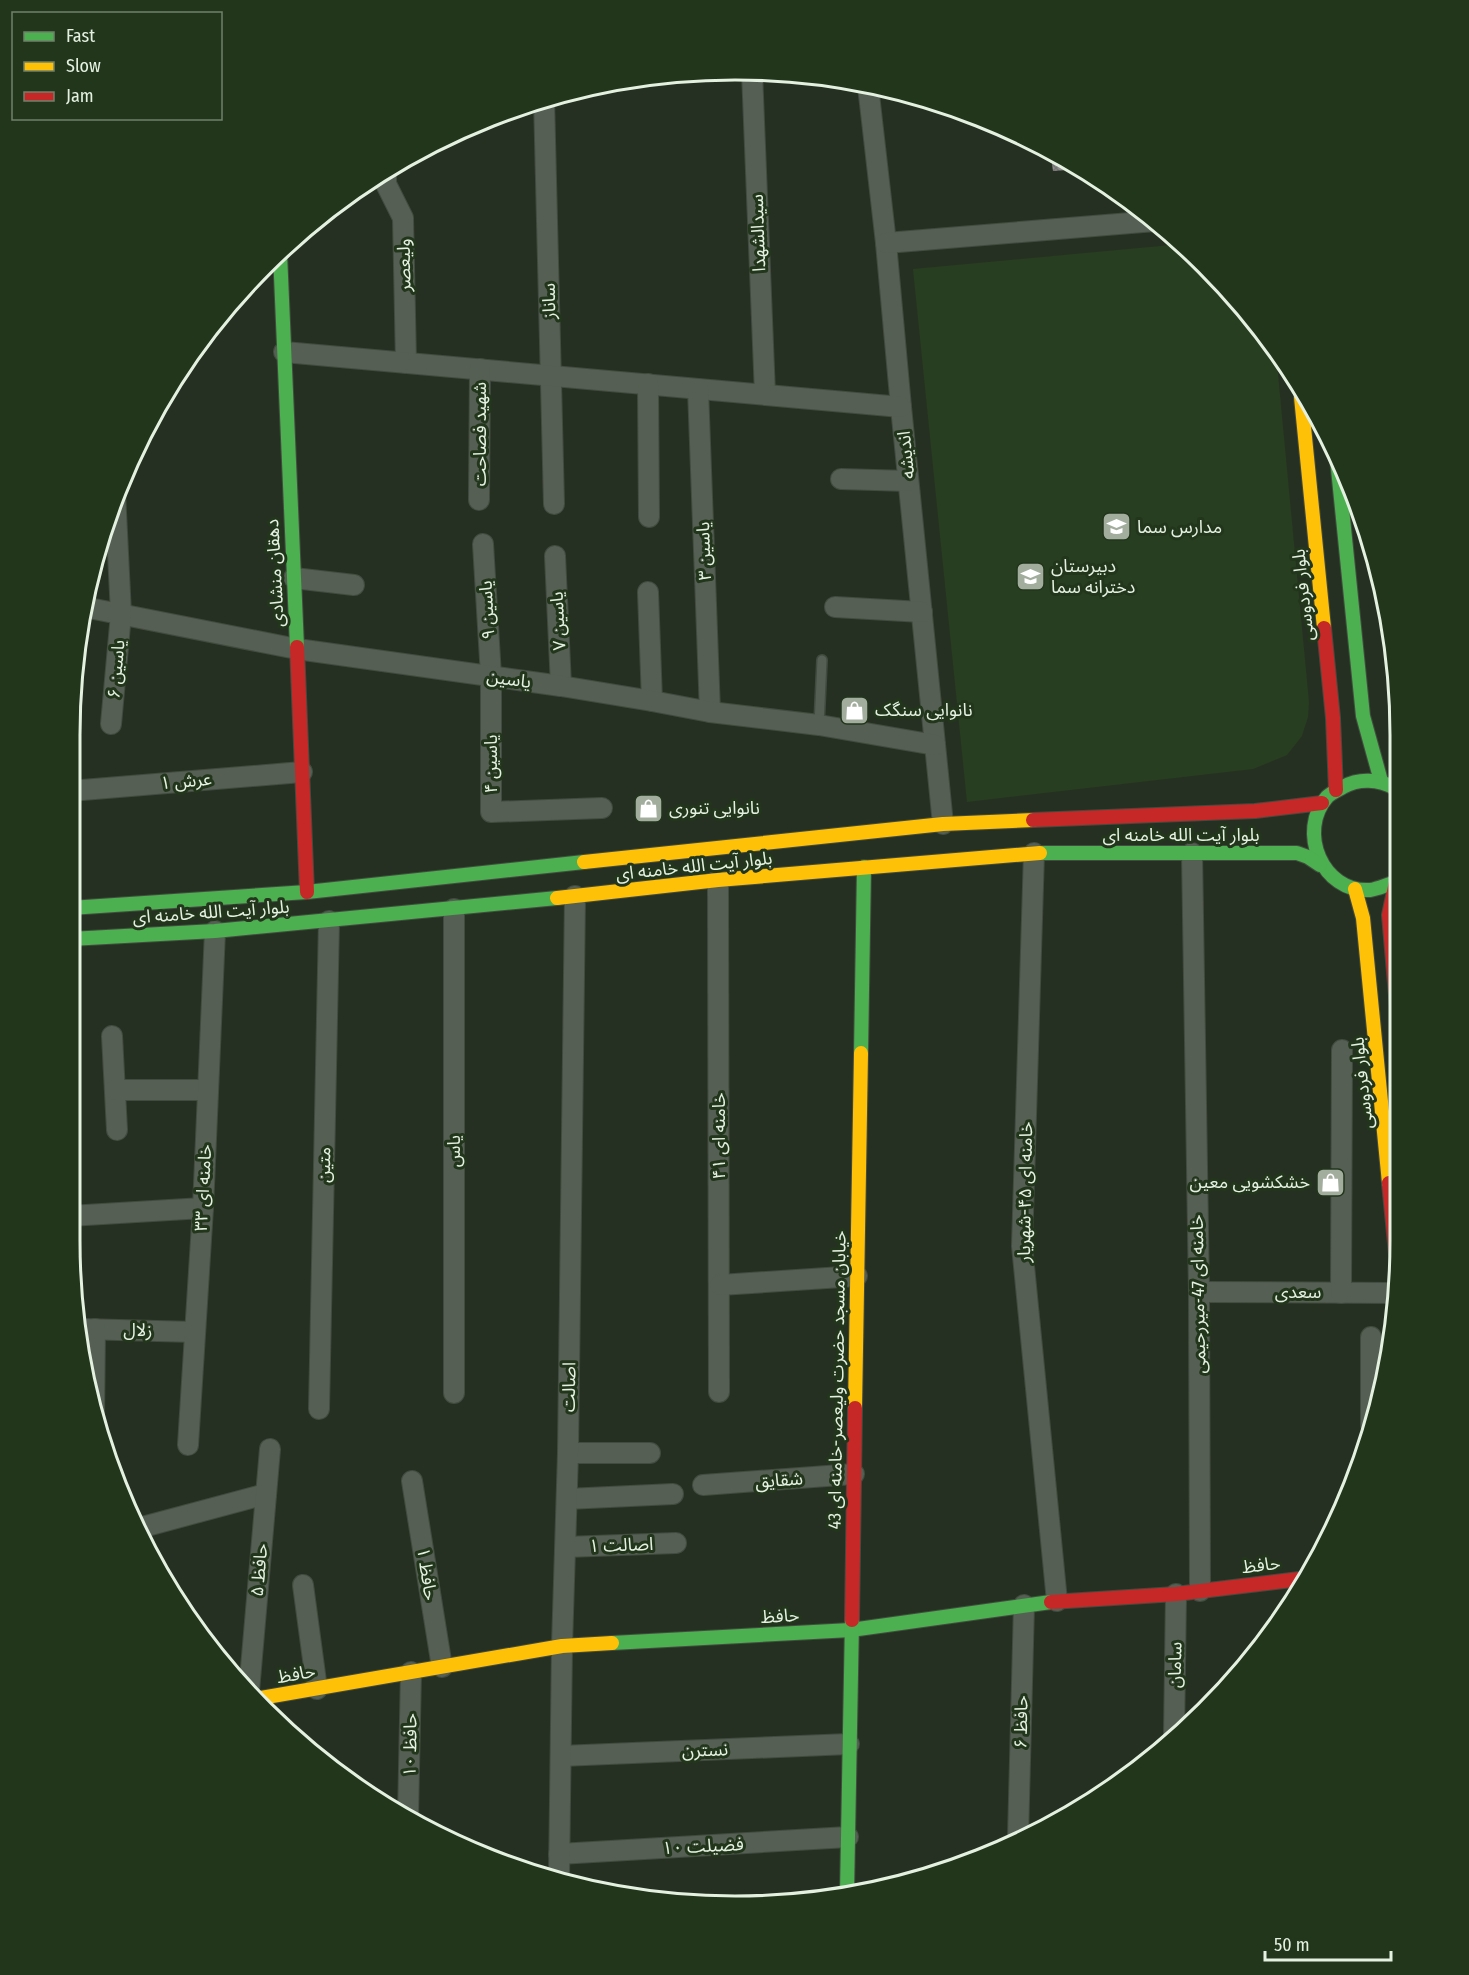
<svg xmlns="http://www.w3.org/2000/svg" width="1469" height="1975" font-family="'Fira Sans Condensed','Noto Sans Arabic',sans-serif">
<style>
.built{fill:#283e21}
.building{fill:url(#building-cross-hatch)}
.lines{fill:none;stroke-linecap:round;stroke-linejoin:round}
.lane-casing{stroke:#424b3f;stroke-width:12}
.street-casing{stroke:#424b3f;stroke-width:22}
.fast-casing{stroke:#424b3f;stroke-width:16}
.slow-casing{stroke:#424b3f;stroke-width:16}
.jam-casing{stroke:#424b3f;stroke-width:16}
.lane{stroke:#565f54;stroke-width:9}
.street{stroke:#565f54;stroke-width:20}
.fast{stroke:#4caf50;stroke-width:14}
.slow{stroke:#ffc107;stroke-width:14}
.jam{stroke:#c62828;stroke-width:14}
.labels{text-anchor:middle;stroke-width:6;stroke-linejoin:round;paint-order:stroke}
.street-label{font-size:18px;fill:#e4f1e1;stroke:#22361c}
.poi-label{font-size:18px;fill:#e4f1e1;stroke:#22361c;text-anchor:start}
.rim{fill:none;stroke:#e4f1e1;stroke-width:3}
</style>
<defs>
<pattern id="building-cross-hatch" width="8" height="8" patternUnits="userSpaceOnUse" patternTransform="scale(1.5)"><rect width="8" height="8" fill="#908d8f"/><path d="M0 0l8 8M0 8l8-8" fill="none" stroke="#757575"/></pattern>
</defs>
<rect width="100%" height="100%" fill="#263022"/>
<path class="built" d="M1182 244 1263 330 1276 353 1309 702 1308 717 1302 736 1287 755 1253 769 967 802 913 269Z"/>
<path class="building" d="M1050 150 1068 158 1082 169 1053 171Z"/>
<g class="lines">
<defs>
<path id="lane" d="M819 725 822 660"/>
<g id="street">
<path d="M752 72 765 394"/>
<path d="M868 86 886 243 901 407 943 824"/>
<path d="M544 99 554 504"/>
<path d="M386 172V184L403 218 406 363"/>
<path d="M886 243 1155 221"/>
<path d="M284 352 901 407"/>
<path d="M648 384 649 517"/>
<path d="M698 389 710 712"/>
<path d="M841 479 908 481"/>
<path d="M479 500 480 369"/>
<path d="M483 544 491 676V812L602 808"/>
<path d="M555 556 561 686"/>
<path d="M294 578 354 585"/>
<path d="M648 592 652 701"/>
<path d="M84 607 297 649 561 686 652 701 710 712 819 725 935 745"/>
<path d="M835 607 922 612"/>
<path d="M111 724 121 614 115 492"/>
<path d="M70 791 302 772"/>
<path d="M1034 853 1022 1246 1057 1601"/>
<path d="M1192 853 1199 1292 1200 1591"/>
<path d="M718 880 719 1392"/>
<path d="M112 1036 117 1130"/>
<path d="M115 1090H208"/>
<path d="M69 1216 203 1208"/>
<path d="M720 1285 857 1276"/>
<path d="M1199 1292 1397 1293"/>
<path d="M1341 1293 1342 1050"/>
<path d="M81 1329 195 1332"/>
<path d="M454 1393V909"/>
<path d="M319 1409 329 921"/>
<path d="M94 1419 95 1329"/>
<path d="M1371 1425V1337"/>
<path d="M188 1445 203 1208 215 931"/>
<path d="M568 1453H650"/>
<path d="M412 1481 442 1667"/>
<path d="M703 1485 854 1474"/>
<path d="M567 1499 673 1494"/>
<path d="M139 1528 266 1494"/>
<path d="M566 1547 676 1543"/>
<path d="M303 1585 317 1689"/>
<path d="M249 1691 270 1449"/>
<path d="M1174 1736 1176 1594"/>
<path d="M561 1756 849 1744"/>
<path d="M408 1817 411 1672"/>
<path d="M1018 1838 1024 1605"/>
<path d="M559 1854 848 1837"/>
<path d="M559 1878 562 1646 568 1453 575 896"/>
</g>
<g id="fast">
<path d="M280 253 297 647"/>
<path d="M1337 459 1363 716 1381 781"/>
<path d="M1395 788C1378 779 1359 778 1343 787 1338 790 1331 793 1327 797 1297 831 1322 893 1370 890 1378 889 1388 884 1396 882"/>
<path d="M1040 853H1297L1308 857 1320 865"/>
<path d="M70 908 307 892 584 862"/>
<path d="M70 939 215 931 557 898"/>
<path d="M861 1053 864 867"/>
<path d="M612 1643 851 1630 1051 1602"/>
<path d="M847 1893 852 1620"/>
</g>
<g id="slow">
<path d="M1301 397 1324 628"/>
<path d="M584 862 943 824 1033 820"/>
<path d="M1355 889 1363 918 1389 1183"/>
<path d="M557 898 718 880 1040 853"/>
<path d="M855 1408 861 1053"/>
<path d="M255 1699 562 1646 612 1643"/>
</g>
<g id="jam">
<path d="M1324 628 1333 718 1336 790"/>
<path d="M297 647 307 892"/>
<path d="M1033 820 1255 811 1322 803"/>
<path d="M1396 882 1389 915 1397 1007"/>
<path d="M1389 1183 1398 1274"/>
<path d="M1051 1602 1176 1594 1308 1578"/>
<path d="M852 1620 855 1408"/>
</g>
</defs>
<use href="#lane" class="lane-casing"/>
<use href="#street" class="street-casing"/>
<use href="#fast" class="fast-casing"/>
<use href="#slow" class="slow-casing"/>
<use href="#jam" class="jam-casing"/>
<use href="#lane" class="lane"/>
<use href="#street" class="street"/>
<use href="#fast" class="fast"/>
<use href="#slow" class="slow"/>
<use href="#jam" class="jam"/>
</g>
<defs>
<symbol id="school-square" viewBox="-11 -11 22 22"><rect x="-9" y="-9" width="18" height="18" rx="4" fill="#a2ad9e" stroke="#22361c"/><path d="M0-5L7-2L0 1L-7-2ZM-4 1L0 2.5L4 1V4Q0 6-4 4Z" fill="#fff"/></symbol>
<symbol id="shop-square" viewBox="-11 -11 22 22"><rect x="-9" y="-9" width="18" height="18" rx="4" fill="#a2ad9e" stroke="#22361c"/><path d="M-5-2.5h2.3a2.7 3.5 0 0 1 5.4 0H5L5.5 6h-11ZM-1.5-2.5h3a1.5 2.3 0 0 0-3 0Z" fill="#fff"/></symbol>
</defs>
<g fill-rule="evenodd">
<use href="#school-square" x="1100" y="510" width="33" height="33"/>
<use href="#school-square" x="1014" y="560" width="33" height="33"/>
<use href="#shop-square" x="838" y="694" width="33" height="33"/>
<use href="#shop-square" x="632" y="792" width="33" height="33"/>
<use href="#shop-square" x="1314" y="1166" width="33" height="33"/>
</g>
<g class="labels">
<g class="street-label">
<text transform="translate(758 233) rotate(-92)" y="6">سیدالشهدا</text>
<text transform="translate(404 265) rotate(-91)" y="6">ولیعصر</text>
<text transform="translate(549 301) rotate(-91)" y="6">ساناز</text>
<text transform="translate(480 434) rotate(-90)" y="6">شهید فصاحت</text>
<text transform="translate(906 455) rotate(-96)" y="6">اندیشه</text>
<text transform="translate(704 551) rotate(-92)" y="6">یاسین ۳</text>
<text transform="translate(275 573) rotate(-93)" y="6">دهقان منشادی</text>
<text transform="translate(1303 595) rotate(-96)" y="6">بلوار فردوسی</text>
<text transform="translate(487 610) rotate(-93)" y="6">یاسین ۹</text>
<text transform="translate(558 621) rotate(-93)" y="6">یاسین ۷</text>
<text transform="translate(116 669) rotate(-85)" y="6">یاسین ۶</text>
<text transform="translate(509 679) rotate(8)" y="6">یاسین</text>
<text transform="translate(491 764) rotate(-90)" y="6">یاسین ۴</text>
<text transform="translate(186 781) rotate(-5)" y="6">عرش ۱</text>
<text x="1181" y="841">بلوار آیت الله خامنه ای</text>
<text transform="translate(694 866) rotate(-6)" y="6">بلوار آیت الله خامنه ای</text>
<text transform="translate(211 912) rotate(-4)" y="6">بلوار آیت الله خامنه ای</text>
<text transform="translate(1362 1083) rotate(-96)" y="6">بلوار فردوسی</text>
<text transform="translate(719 1136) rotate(-90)" y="6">خامنه ای ۴۱</text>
<text transform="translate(454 1151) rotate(-90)" y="6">یاس</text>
<text transform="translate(324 1165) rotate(-89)" y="6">متین</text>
<text transform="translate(203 1188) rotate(-87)" y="6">خامنه ای ۳۳</text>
<text transform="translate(1025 1192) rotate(-89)" y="6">خامنه ای ۴۵-شهریار</text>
<text x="1298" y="1298">سعدی</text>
<text transform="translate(1198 1294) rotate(-91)" y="6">خامنه ای 47-میررحیمی</text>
<text transform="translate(138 1330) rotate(1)" y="6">زلال</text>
<text transform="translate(837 1380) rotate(-89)" y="6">خیابان مسجد حضرت ولیعصر-خامنه ای 43</text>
<text transform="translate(569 1387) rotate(-89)" y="6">اصالت</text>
<text transform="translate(779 1480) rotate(-4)" y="6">شقایق</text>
<text transform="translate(621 1545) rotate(-2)" y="6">اصالت ۱</text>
<text transform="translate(1261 1565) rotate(-7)" y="6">حافظ</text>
<text transform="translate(259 1570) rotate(-85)" y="6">حافظ ۵</text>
<text transform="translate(427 1574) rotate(81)" y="6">حافظ ۱</text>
<text transform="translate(780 1616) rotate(-3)" y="6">حافظ</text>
<text transform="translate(1175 1665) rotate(-89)" y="6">سامان</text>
<text transform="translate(296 1674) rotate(-10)" y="6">حافظ</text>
<text transform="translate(1021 1722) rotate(-89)" y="6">حافظ ۶</text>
<text transform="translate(410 1745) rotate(-89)" y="6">حافظ ۱۰</text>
<text transform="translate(705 1750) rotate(-2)" y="6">نسترن</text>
<text transform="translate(703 1846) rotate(-3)" y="6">فضیلت ۱۰</text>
</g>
<g class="poi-label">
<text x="1137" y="533">مدارس سما</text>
<text x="1051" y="572">دبیرستان<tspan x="1051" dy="21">دخترانه سما</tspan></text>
<text x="875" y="716">نانوایی سنگک</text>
<text x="669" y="814">نانوایی تنوری</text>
<text x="1310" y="1188" text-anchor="end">خشکشویی معین</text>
</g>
</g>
<path d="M0 0H1469V1975H0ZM735 80H735A655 655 0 0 1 1390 735V1241A655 655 0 0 1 735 1896H735A655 655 0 0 1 80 1241V735A655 655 0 0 1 735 80Z" fill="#22361c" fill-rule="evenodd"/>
<path class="rim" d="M735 80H735A655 655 0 0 1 1390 735V1241A655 655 0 0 1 735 1896H735A655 655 0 0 1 80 1241V735A655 655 0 0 1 735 80Z"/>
<rect x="12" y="12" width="210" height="108" fill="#22361c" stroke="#70816b" stroke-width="1.5"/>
<rect x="24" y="32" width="30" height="9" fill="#4caf50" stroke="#70816b" stroke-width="1.5"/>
<text x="66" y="42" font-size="18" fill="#e4f1e1">Fast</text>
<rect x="24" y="62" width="30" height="9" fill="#ffc107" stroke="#70816b" stroke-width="1.5"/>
<text x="66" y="72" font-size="18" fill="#e4f1e1">Slow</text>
<rect x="24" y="92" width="30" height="9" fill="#c62828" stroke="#70816b" stroke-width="1.5"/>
<text x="66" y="102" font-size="18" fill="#e4f1e1">Jam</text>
<path d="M1265 1951v9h126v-9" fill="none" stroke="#e4f1e1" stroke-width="3"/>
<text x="1274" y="1951" font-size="18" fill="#e4f1e1" stroke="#22361c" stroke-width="4.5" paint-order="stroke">50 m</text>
</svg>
